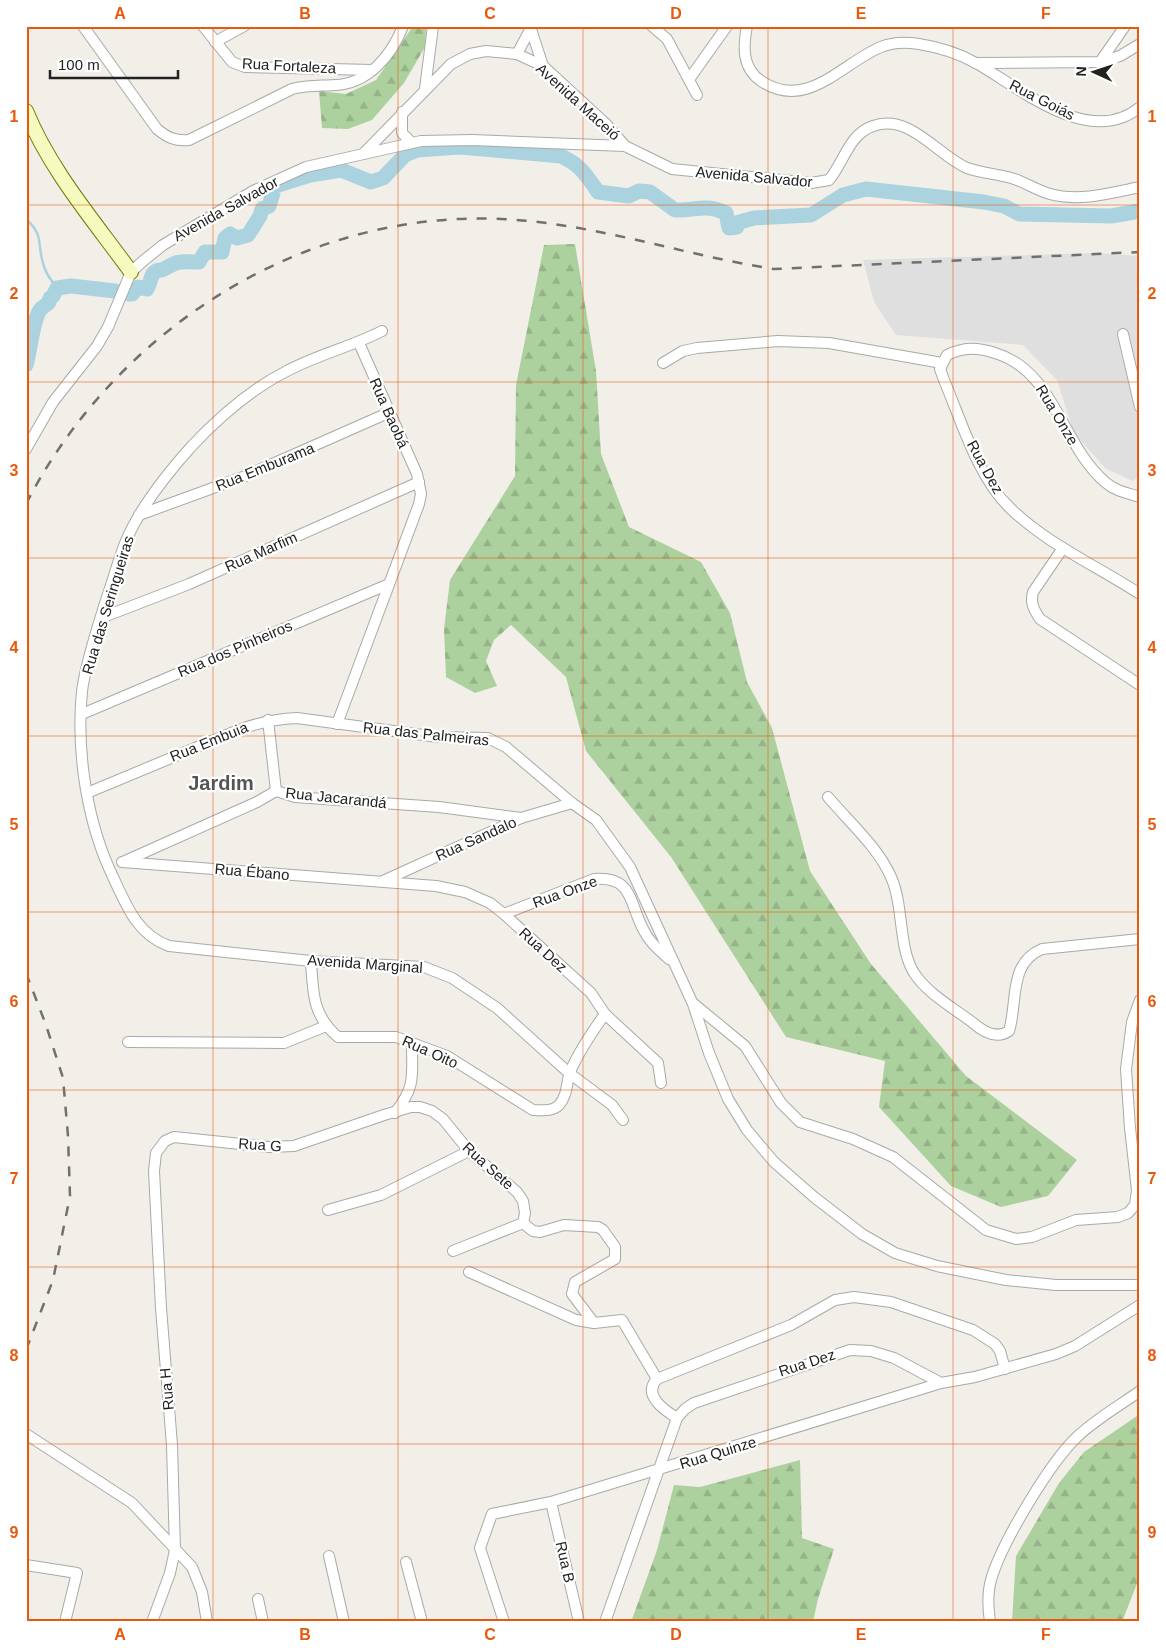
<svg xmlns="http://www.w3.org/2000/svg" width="1166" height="1648" font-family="Arial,sans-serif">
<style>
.residential{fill:#e0dfdf}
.forest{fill:url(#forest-firs)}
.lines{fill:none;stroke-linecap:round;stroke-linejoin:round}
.stream{stroke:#aad3df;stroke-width:2.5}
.river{stroke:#aad3df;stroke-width:15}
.street-casing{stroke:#a9a9a9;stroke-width:12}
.secondary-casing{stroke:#707d05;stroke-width:16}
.street{stroke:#fff;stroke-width:10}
.secondary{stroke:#f7fabf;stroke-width:14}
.rail{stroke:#707070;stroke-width:2.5;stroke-dasharray:10 10;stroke-linecap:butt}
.grid{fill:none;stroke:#e8590c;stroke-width:1;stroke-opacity:0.55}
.labels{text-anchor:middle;stroke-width:4.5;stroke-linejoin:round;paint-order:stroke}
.street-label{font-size:15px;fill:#222;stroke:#fff}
.district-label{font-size:20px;font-weight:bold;fill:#555;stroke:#fff}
.neatline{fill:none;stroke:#e8590c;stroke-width:2}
.grid-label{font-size:16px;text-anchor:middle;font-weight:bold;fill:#e8590c}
</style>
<defs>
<pattern id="forest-firs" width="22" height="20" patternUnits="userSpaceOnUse" patternTransform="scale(1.25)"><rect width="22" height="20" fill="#add19e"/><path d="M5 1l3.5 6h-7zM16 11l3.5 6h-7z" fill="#95b388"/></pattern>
</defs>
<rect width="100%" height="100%" fill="#f2efe9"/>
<path class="residential" d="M1097 253 1140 256V477L1132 481 1105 468 1074 433 1057 380 1023 345 896 335 874 302 863 260Z"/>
<g class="forest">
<path d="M413 26H426L425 47 404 83 372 120 348 129 322 128 319 91 346 94 376 80Z"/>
<path d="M575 244 596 371 601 454 629 527 701 562 730 613 747 682 772 728 810 871 871 964 966 1076 1077 1160 1048 1196 1001 1207 951 1186 879 1107 885 1061 786 1037 671 857 586 751 566 677 511 625 494 640 486 661 497 686 475 693 446 677 444 629 450 580 515 476 516 385 544 245Z"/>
<path d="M1140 1414V1576L1122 1622H1012L1016 1556 1059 1483 1084 1452Z"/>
<path d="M800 1460 802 1538 834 1549 818 1599 813 1622H631L657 1550 674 1485 700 1487Z"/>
</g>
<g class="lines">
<path class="stream" d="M26 219C44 235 37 243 43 263 45 273 51 280 57 288"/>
<g class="river">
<path d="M129 294H132L138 287 147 289C152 281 150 269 162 270 182 259 178 262 199 262L205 252H222L225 238 230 234 237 238 248 235 260 216 262 209 269 206 275 186 310 175 341 170 371 182 383 178 405 155 417 150 460 147 561 156C582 166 585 174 598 192L629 196 639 191 650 192 675 210C697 211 703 203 726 213L729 228 737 227 736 223 754 218 811 215 843 195 866 189 984 202 1004 206 1019 214 1111 216 1140 211"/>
<path d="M26 365C30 351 33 320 40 310 43 306 46 306 49 302L50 298 53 296 57 288 71 286 115 291"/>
</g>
<defs>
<g id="street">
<path d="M83 26 157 129C168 138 175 141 189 140L292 89C307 85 320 86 335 85 368 84 392 55 403 26"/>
<path d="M203 26 232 62 245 67 373 70"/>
<path d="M652 26 667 39 697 95"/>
<path d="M747 26C743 47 742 68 761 81 807 112 843 62 881 47 893 42 906 42 919 44 938 47 958 53 976 63 1020 88 1090 149 1140 107"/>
<path d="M531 29 543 66"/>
<path d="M215 42 244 26"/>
<path d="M517 54 532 26"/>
<path d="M1100 62 1125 26"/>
<path d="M975 63 1100 62 1120 56 1140 44"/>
<path d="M690 78 727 26"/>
<path d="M425 89 433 26"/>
<path d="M402 112V133L412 143"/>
<path d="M363 154 451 64 470 54 486 51 517 54 543 66 607 125 625 146"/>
<path d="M382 331C351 347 316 355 285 372 250 390 217 419 190 448 166 475 140 507 126 541 118 560 113 581 106 600 97 630 86 661 82 691 76 752 87 824 114 879 127 907 138 935 169 946L311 961 424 967 452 978 497 1008 569 1073 612 1105 623 1120"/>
<path d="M1123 334 1140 407"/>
<path d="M663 363 683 351 697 348 778 341 829 343 942 363"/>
<path d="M26 449 53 402 97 346 108 327 131 272 143 261 163 245 253 191 306 167 421 141 472 140 625 146 672 169 811 183 829 180C844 162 849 134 873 126 910 113 937 155 967 168 981 173 997 174 1011 178 1025 182 1036 190 1050 194 1079 202 1111 193 1140 187"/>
<path d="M1140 497C1127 493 1115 491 1105 482 1061 444 1055 371 995 353 977 347 964 347 947 355L940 369 944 380C961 420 978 478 1010 508 1047 544 1097 566 1140 594"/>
<path d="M139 515 243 477 388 413"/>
<path d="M1063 548 1033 592C1030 603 1034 610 1040 619L1140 685"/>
<path d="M101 618 189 584 419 482"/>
<path d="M82 714 389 584"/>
<path d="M268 720 276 791"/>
<path d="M337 724 419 504 421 494 417 474 359 343"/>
<path d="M87 793 236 731C256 723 275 719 297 718L438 737 488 738 506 747 572 803 596 820 630 867 693 1004 709 1053 728 1099 747 1130 774 1162 814 1197 862 1234 895 1253 937 1266 1006 1280 1056 1285H1140"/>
<path d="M828 797C849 822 878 847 891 877 904 906 898 947 914 973 928 994 952 1007 972 1022 982 1031 996 1040 1009 1031 1018 1002 1008 963 1042 949L1140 939"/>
<path d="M125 861 257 802 276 791 295 797 439 807 521 818"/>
<path d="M122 862 436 886 465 892 490 903 504 914 591 993 605 1014 658 1063 661 1083"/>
<path d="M383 881 521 818 572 803"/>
<path d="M504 914 594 879C633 876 629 902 643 929 649 942 659 950 669 959"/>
<path d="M311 961C313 992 312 1015 338 1037H396L447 1056 533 1110C542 1110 552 1112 559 1105 568 1095 566 1083 570 1072 579 1051 592 1032 605 1014"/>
<path d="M694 1004 745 1046 781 1103 800 1122 853 1139 893 1157 986 1230 1016 1239 1032 1237 1076 1220 1118 1217 1128 1213 1135 1205 1137 1190 1130 1128 1126 1069 1132 1022 1140 1000"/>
<path d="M128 1042 284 1043 326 1026"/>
<path d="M395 1113C416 1086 412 1076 412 1044"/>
<path d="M328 1210 381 1195 469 1151"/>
<path d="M523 1223 533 1231 540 1232 564 1225 598 1227 603 1230 615 1247V1259L575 1282 572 1294 594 1323 622 1320 657 1379"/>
<path d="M453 1251 523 1223"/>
<path d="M469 1272 576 1320 594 1323"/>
<path d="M677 1418C664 1410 642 1395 657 1379L791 1325 835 1300 854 1297 891 1302 973 1330 995 1344 1000 1351 1005 1369"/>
<path d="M26 1434 132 1503 192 1567 202 1592 207 1622"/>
<path d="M551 1502 579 1622"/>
<path d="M329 1556 344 1622"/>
<path d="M406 1562 422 1622"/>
<path d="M26 1565 77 1573 65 1622"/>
<path d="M258 1599 263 1622"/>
<path d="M152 1622 170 1573 175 1550 172 1445 161 1308 154 1171 156 1153 165 1141 174 1137 269 1147 294 1146 384 1115 411 1107H420L432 1111 443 1119 469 1151 517 1192 523 1201 525 1213 523 1223"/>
<path d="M504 1622 480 1548 492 1514 551 1502 941 1383"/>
<path d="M605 1622 677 1418 685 1409 694 1403 850 1350 871 1351 894 1358 941 1383 975 1377 1056 1354 1075 1346 1140 1305"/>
<path d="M990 1622C988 1608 987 1594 991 1580 1001 1544 1050 1462 1078 1436 1096 1419 1119 1406 1140 1391"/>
</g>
<path id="secondary" d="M26 111C50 170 94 221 131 272"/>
</defs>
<use href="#street" class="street-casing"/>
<use href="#secondary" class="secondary-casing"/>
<use href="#street" class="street"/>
<use href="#secondary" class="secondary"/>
<g class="rail">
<path d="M26 504C116 329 303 210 501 219 594 223 682 255 774 269L1140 252"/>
<path d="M26 973 46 1025 63 1078 68 1136 70 1196 53 1280 26 1350"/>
</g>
</g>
<path class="grid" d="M213 26V1622M398 26V1622M583 26V1622M768 26V1622M953 26V1622M26 205H1140M26 382H1140M26 558H1140M26 736H1140M26 912H1140M26 1090H1140M26 1267H1140M26 1444H1140"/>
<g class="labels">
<g class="street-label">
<text transform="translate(289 66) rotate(3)" y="5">Rua Fortaleza</text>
<text transform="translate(1042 100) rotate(27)" y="5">Rua Goiás</text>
<text transform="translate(578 102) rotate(42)" y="5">Avenida Maceió</text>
<text transform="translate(754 177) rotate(5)" y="5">Avenida Salvador</text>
<text transform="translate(226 209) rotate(-29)" y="5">Avenida Salvador</text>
<text transform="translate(389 413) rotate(66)" y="5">Rua Baobá</text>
<text transform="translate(1057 415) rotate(59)" y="5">Rua Onze</text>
<text transform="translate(265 467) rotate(-22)" y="5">Rua Emburama</text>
<text transform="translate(985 467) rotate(61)" y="5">Rua Dez</text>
<text transform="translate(261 552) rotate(-24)" y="5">Rua Marfim</text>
<text transform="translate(108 605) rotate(-73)" y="5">Rua das Seringueiras</text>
<text transform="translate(235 649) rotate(-23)" y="5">Rua dos Pinheiros</text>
<text transform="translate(426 734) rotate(6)" y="5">Rua das Palmeiras</text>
<text transform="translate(209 742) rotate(-22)" y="5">Rua Embuia</text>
<text transform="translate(336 798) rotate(6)" y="5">Rua Jacarandá</text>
<text transform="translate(476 839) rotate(-24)" y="5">Rua Sandalo</text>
<text transform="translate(252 872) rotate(5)" y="5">Rua Ébano</text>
<text transform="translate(565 892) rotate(-20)" y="5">Rua Onze</text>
<text transform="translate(543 950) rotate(42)" y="5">Rua Dez</text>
<text transform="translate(365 964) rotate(4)" y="5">Avenida Marginal</text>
<text transform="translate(430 1052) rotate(24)" y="5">Rua Oito</text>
<text transform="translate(260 1145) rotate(4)" y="5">Rua G</text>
<text transform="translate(488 1166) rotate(42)" y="5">Rua Sete</text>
<text transform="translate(807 1363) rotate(-18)" y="5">Rua Dez</text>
<text transform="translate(167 1389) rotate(-95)" y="5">Rua H</text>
<text transform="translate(718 1453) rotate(-17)" y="5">Rua Quinze</text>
<text transform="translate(565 1562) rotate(77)" y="5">Rua B</text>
</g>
<g class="district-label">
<text x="221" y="790">Jardim</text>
</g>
</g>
<rect width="1166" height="1648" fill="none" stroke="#ffffff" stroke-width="55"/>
<g transform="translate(1094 72) rotate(273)" stroke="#ffffff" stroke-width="4" paint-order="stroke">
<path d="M0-4L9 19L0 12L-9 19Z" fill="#222222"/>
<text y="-8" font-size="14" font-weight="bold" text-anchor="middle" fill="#222222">N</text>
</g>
<path d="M50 70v8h128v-8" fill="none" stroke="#222222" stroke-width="2.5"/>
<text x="58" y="70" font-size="15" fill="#222222" stroke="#ffffff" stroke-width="4" paint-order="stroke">100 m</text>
<rect x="28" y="28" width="1110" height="1592" class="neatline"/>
<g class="grid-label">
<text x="120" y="19">A</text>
<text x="305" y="19">B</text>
<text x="490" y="19">C</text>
<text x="676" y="19">D</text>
<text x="861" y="19">E</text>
<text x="1046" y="19">F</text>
<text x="14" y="122">1</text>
<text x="1152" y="122">1</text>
<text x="14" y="299">2</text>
<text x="1152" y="299">2</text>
<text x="14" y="476">3</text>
<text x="1152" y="476">3</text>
<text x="14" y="653">4</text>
<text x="1152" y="653">4</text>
<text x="14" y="830">5</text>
<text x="1152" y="830">5</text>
<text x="14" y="1007">6</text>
<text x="1152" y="1007">6</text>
<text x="14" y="1184">7</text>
<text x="1152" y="1184">7</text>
<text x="14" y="1361">8</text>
<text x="1152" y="1361">8</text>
<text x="14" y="1538">9</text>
<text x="1152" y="1538">9</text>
<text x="120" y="1640">A</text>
<text x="305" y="1640">B</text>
<text x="490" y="1640">C</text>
<text x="676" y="1640">D</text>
<text x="861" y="1640">E</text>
<text x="1046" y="1640">F</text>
</g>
</svg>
